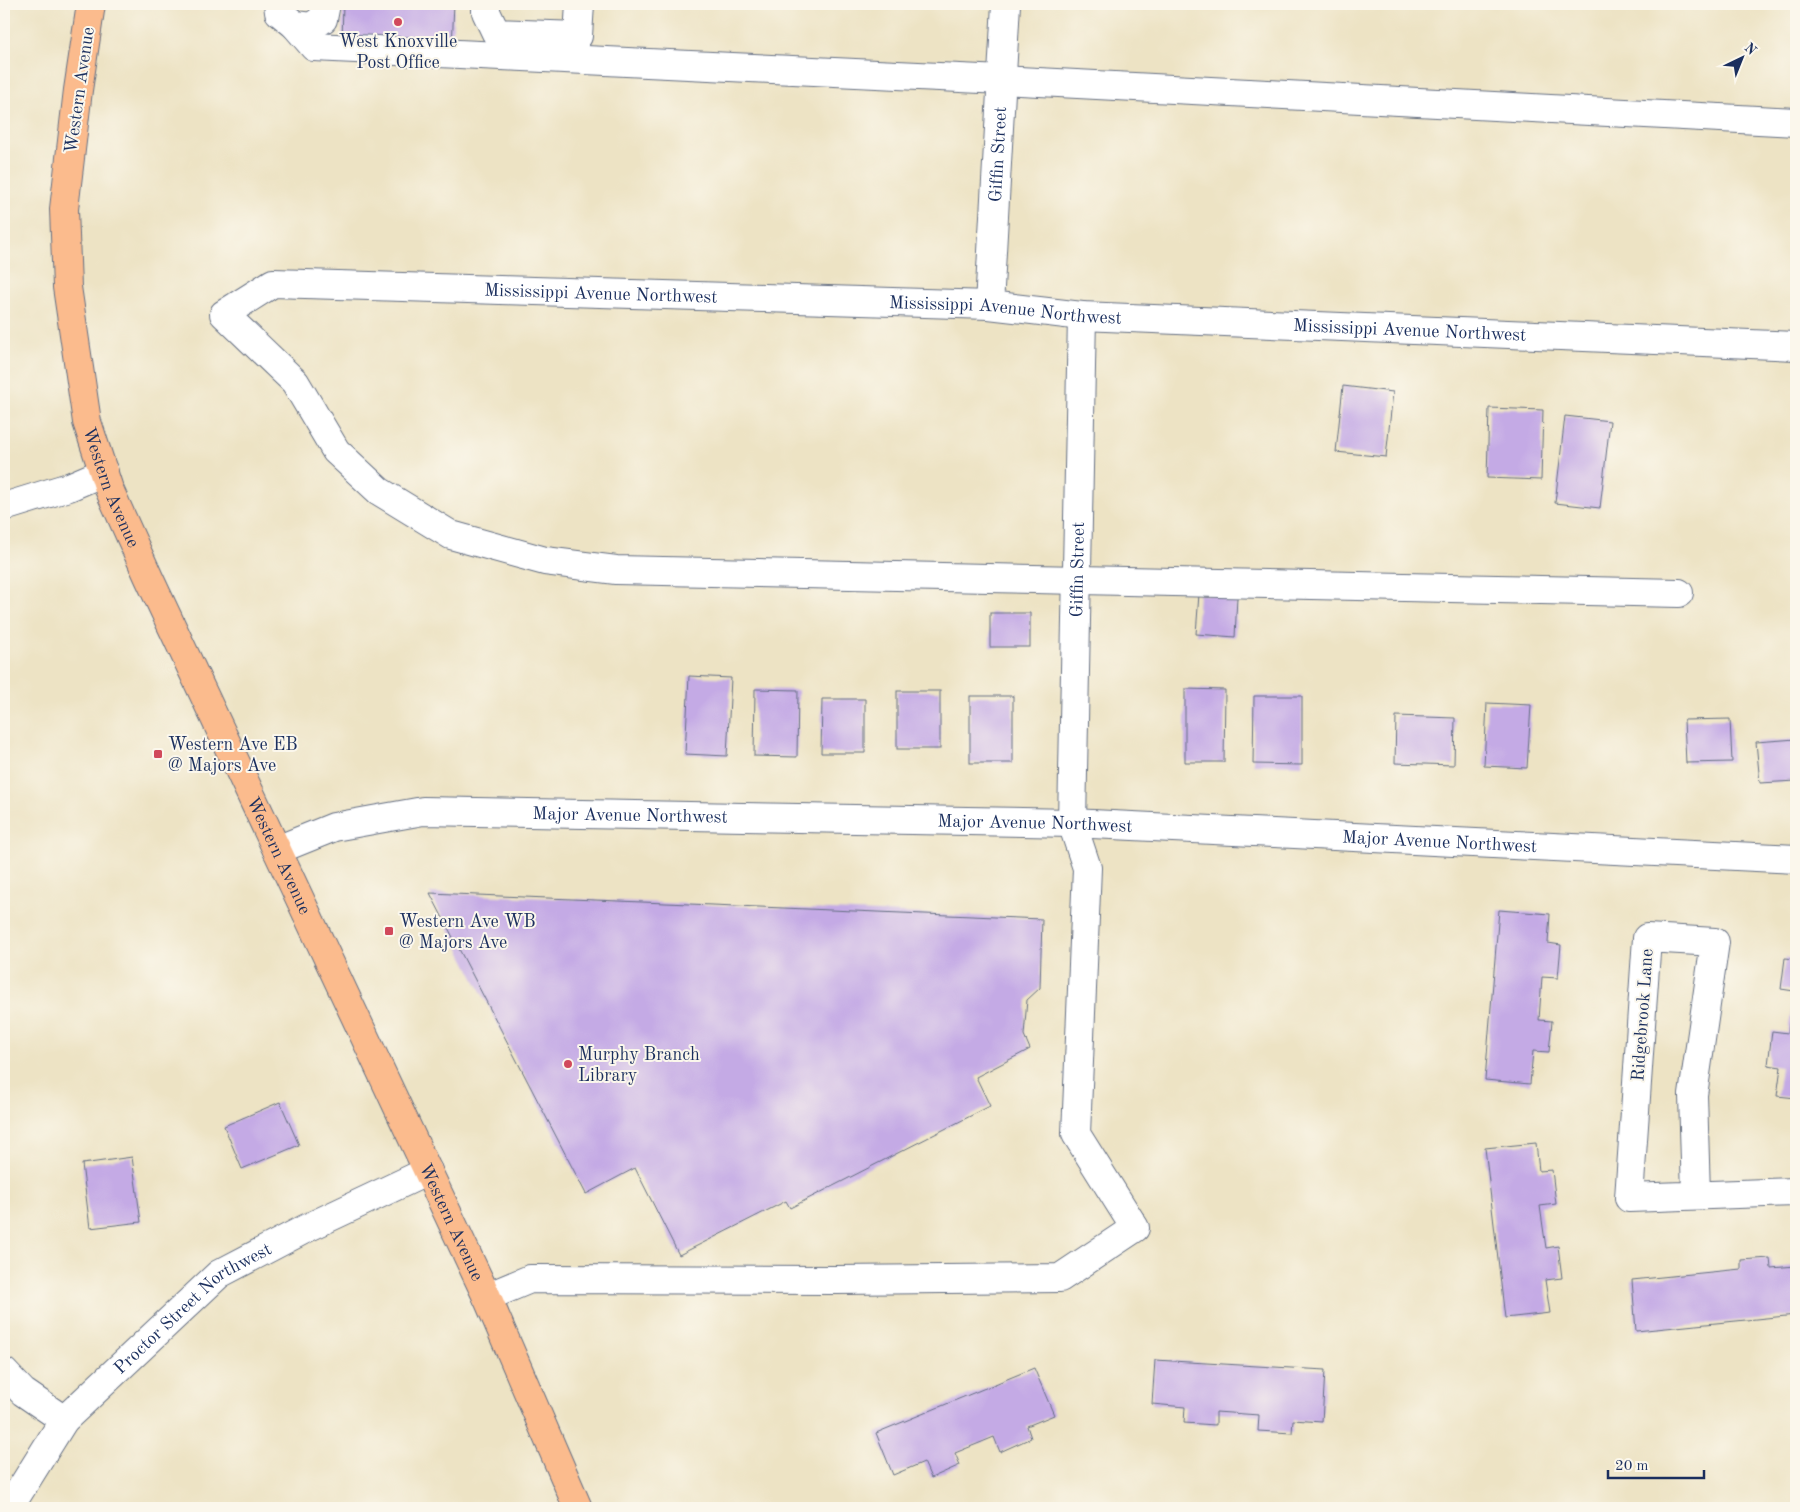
<svg xmlns="http://www.w3.org/2000/svg" width="1800" height="1512" font-family="'Old Standard TT',serif">
<style>
.building{fill:#c4aae5}
.lines{fill:none;stroke-linecap:round;stroke-linejoin:round}
.minor-casing{stroke:#646e82;stroke-width:30}
.major-casing{stroke:#646e82;stroke-width:30}
.minor{stroke:#fff;stroke-width:28}
.major{stroke:#fbbb8d;stroke-width:28}
.poi-dot{fill:#d1495b;stroke:#fbf7ec;stroke-width:2}
.labels{text-anchor:middle;stroke-width:4;stroke-linejoin:round;paint-order:stroke}
.poi-label{font-size:18px;fill:#1b2f5e;stroke:#fbf7ec;text-anchor:start}
.street-label{font-size:18px;fill:#1b2f5e;stroke:#fbf7ec}
</style>
<rect width="100%" height="100%" fill="#fbf7ec"/>
<filter id="ink" filterUnits="userSpaceOnUse"><feTurbulence type="fractalNoise" baseFrequency=".02" numOctaves="2"/><feDisplacementMap in="SourceGraphic" scale="10" xChannelSelector="R" yChannelSelector="G"/><feConvolveMatrix kernelMatrix="1 2 1 2 8 2 1 2 1" color-interpolation-filters="sRGB"/></filter>
<filter id="wash" filterUnits="userSpaceOnUse"><feTurbulence type="fractalNoise" baseFrequency=".0096" numOctaves="4" result="noise"/><feDisplacementMap in="SourceGraphic" scale="20" xChannelSelector="R" yChannelSelector="G"/><feGaussianBlur stdDeviation="1.12" result="paint"/><feColorMatrix in="noise" values="0 0 0 0 0 0 0 0 0 0 0 0 0 0 0 0 0 1.4 0 .05"/><feComposite in="paint" operator="in"/></filter>
<g filter="url(#wash)">
<rect width="100%" height="100%" fill="#ede3c4"/>
<g id="blocks">
<g class="building">
<path d="M343 4H454L452 46 342 41Z"/>
<path d="M1343 386 1393 392 1386 457 1336 452Z"/>
<path d="M1489 408 1543 410 1541 480 1487 478Z"/>
<path d="M1565 416 1610 421 1600 508 1555 503Z"/>
<path d="M1199 594 1237 597 1235 637 1196 634Z"/>
<rect x="990" y="613" width="40" height="34"/>
<path d="M689 676 731 678 727 756 685 754Z"/>
<path d="M755 689 798 690 797 757 754 756Z"/>
<path d="M1185 689 1225 690 1224 762H1185Z"/>
<rect x="897" y="691" width="43" height="58"/>
<rect x="970" y="696" width="43" height="67"/>
<path d="M1254 696H1302V765L1253 764Z"/>
<path d="M822 699H865V753H821Z"/>
<path d="M1487 703 1531 705 1527 768 1484 766Z"/>
<path d="M1396 716 1455 718 1454 765 1395 763Z"/>
<path d="M1730 719 1732 762 1686 763 1684 720Z"/>
<path d="M1796 739V781L1760 783 1756 742Z"/>
<path d="M430 893 1042 919 1040 988 1027 1000 1024 1035 1030 1049 976 1077 990 1106 790 1208 786 1201 679 1255 635 1168 586 1194Z"/>
<path d="M1499 910 1550 914 1548 943 1561 945 1558 978 1542 977 1539 1020 1552 1021 1549 1052 1533 1051 1530 1084 1485 1080Z"/>
<path d="M1785 958 1796 959V1098L1777 1096 1781 1067 1768 1065 1772 1031 1788 1033 1794 991 1781 989Z"/>
<path d="M280 1102 299 1145 242 1169 224 1126Z"/>
<path d="M1536 1143 1539 1171 1552 1170 1556 1204 1540 1206 1546 1248 1558 1246 1562 1278 1545 1280 1550 1313 1505 1318 1485 1148Z"/>
<path d="M132 1157 141 1222 90 1228 82 1164Z"/>
<path d="M1770 1258 1771 1268 1796 1266V1315L1636 1331 1632 1280 1741 1269V1260Z"/>
<path d="M1155 1360 1325 1370 1322 1422 1293 1420 1292 1433 1258 1431 1259 1415 1216 1412V1425L1184 1423 1185 1407 1152 1404Z"/>
<path d="M1034 1368 1054 1415 1027 1426 1031 1438 1000 1452 994 1437 955 1453 960 1465 931 1478 924 1462 893 1475 876 1433Z"/>
</g>
</g>
</g>
<g filter="url(#ink)">
<use href="#blocks" fill-opacity="0" stroke="#646e82" stroke-width="1"/>
<g class="lines">
<defs>
<g id="minor">
<path d="M278 4 279 12 295 25 311 27 323 19 326 4"/>
<path d="M486 4V12L496 33 578 36 580 4"/>
<path d="M295 25 314 47 1002 80 1796 122"/>
<path id="s1" d="M989 305 1006 4"/>
<path d="M4 507 69 487 104 472"/>
<path id="s2" d="M1679 593 616 570 545 561 451 535 379 491 336 451 295 382 224 314 273 283 989 305 1082 316 1796 346"/>
<path id="s3" d="M277 850 334 827 423 811 1072 823 1796 859"/>
<path d="M1696 1194 1693 1095 1715 942 1647 938 1629 1198 1796 1192"/>
<path id="s4" d="M487 1297 530 1279 836 1280 1060 1278 1135 1228 1076 1134 1087 868 1072 823 1082 316"/>
<path d="M4 1372 23 1392 64 1420"/>
<path id="s5" d="M9 1508 64 1420 219 1274 307 1228 428 1171"/>
</g>
<g id="major">
<path id="s6" d="M91 4 78 90 64 209 67 287 87 422 109 489 149 578 487 1297 578 1508"/>
</g>
</defs>
<use href="#minor" class="minor-casing"/>
<use href="#major" class="major-casing"/>
<use href="#minor" class="minor"/>
<use href="#major" class="major"/>
</g>
</g>
<g class="poi-dot">
<circle cx="398" cy="22" r="5"/>
<rect x="153" y="749" width="10" height="10" rx="2.5"/>
<rect x="384" y="926" width="10" height="10" rx="2.5"/>
<circle cx="568" cy="1064" r="5"/>
</g>
<g class="labels">
<g class="poi-label">
<text x="398" y="47" text-anchor="middle">West Knoxville<tspan x="398" dy="21">Post Office</tspan></text>
<text x="168" y="750">Western Ave EB<tspan x="168" dy="21">@ Majors Ave</tspan></text>
<text x="399" y="927">Western Ave WB<tspan x="399" dy="21">@ Majors Ave</tspan></text>
<text x="578" y="1060">Murphy Branch<tspan x="578" dy="21">Library</tspan></text>
</g>
<g class="street-label">
<text transform="translate(79 90) rotate(-82)" y="6">Western Avenue</text>
<text dy="6" stroke="none"><textPath href="#s1" startOffset="151">Giffin Street</textPath></text>
<text dy="6" stroke="none"><textPath href="#s2" startOffset="1940">Mississippi Avenue Northwest</textPath></text>
<text dy="6" stroke="none"><textPath href="#s2" startOffset="2345">Mississippi Avenue Northwest</textPath></text>
<text dy="6" stroke="none"><textPath href="#s2" startOffset="2750">Mississippi Avenue Northwest</textPath></text>
<text dy="6" stroke="none"><textPath href="#s6" startOffset="491">Western Avenue</textPath></text>
<text dy="6" stroke="none"><textPath href="#s4" startOffset="1345">Giffin Street</textPath></text>
<text dy="6" stroke="none"><textPath href="#s3" startOffset="359">Major Avenue Northwest</textPath></text>
<text dy="6" stroke="none"><textPath href="#s3" startOffset="764">Major Avenue Northwest</textPath></text>
<text dy="6" stroke="none"><textPath href="#s3" startOffset="1169">Major Avenue Northwest</textPath></text>
<text dy="6" stroke="none"><textPath href="#s6" startOffset="896">Western Avenue</textPath></text>
<text transform="translate(1642 1015) rotate(-86)" y="6">Ridgebrook Lane</text>
<text dy="6" stroke="none"><textPath href="#s6" startOffset="1301">Western Avenue</textPath></text>
<text dy="6" stroke="none"><textPath href="#s5" startOffset="275">Proctor Street Northwest</textPath></text>
</g>
</g>
<rect width="1800" height="1512" fill="none" stroke="#fbf7ec" stroke-width="20"/>
<g transform="translate(1742 58) rotate(43)" stroke="#fbf7ec" stroke-width="4" paint-order="stroke">
<path d="M0-4L9 19L0 12L-9 19Z" fill="#1b2f5e"/>
<text y="-8" font-size="14" font-weight="bold" text-anchor="middle" fill="#1b2f5e">N</text>
</g>
<path d="M1608 1470v8h96v-8" fill="none" stroke="#1b2f5e" stroke-width="2.5"/>
<text x="1615" y="1470" font-size="15" fill="#1b2f5e" stroke="#fbf7ec" stroke-width="4" paint-order="stroke">20 m</text>
</svg>
